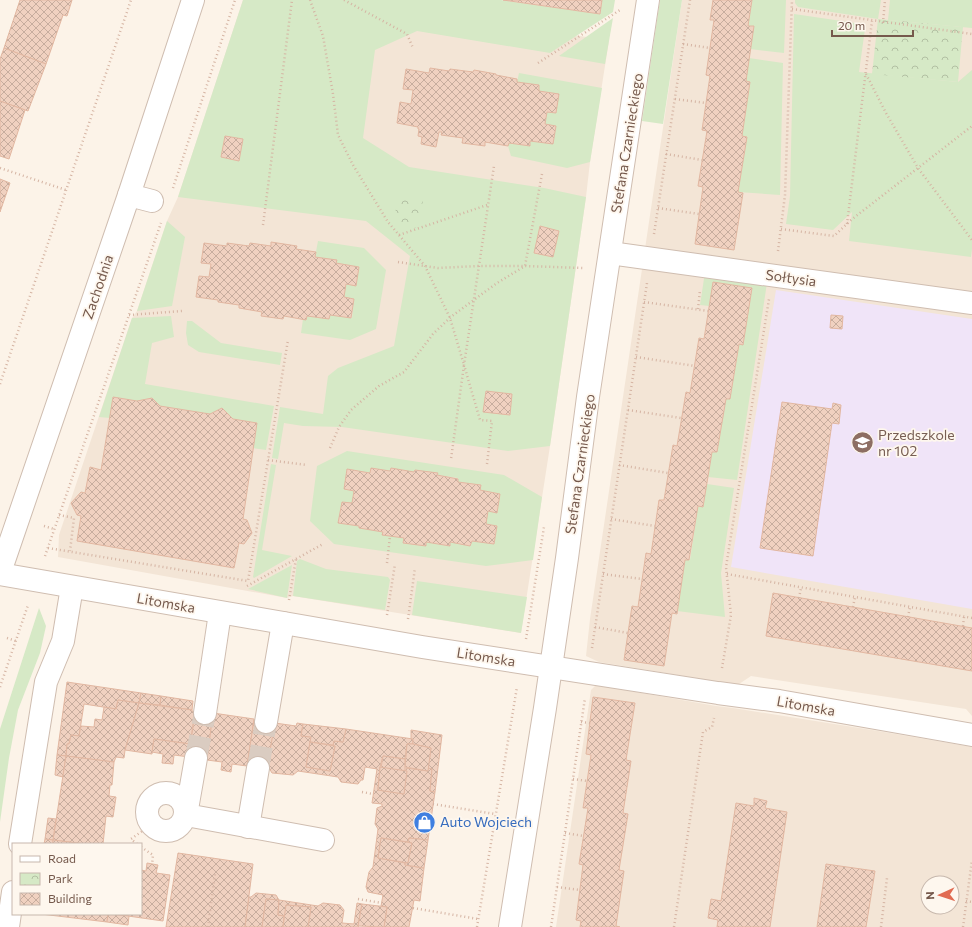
<svg xmlns="http://www.w3.org/2000/svg" width="972" height="927" font-family="Commissioner,sans-serif">
<style>
.residential{fill:#f3e5d6;fill-rule:evenodd}
.education{fill:#f0e4f8}
.grass{fill:#d6e9c6;fill-rule:evenodd}
.park{fill:url(#park-crowns)}
.building{fill:url(#building-cross-hatch);stroke:#e2b7a1}
.lines{fill:none;stroke-linecap:round;stroke-linejoin:round}
.minor-tunnel{stroke:#daccc1;stroke-width:22;stroke-dasharray:22 11;stroke-linecap:butt}
.minor-casing{stroke:#cfbdb0;stroke-width:24}
.path{stroke:#d5b4a3;stroke-width:2.5;stroke-dasharray:1 3;stroke-linecap:butt}
.minor{stroke:#fff;stroke-width:22}
.labels{text-anchor:middle;stroke-width:3.5;stroke-linejoin:round;paint-order:stroke}
.street-label{font-size:14px;fill:#75594c;stroke:#fef7ee}
.education-label{font-size:14px;fill:#785e54;stroke:#fef7ee;text-anchor:start}
.shop-label{font-size:14px;fill:#366cbe;stroke:#fef7ee;text-anchor:start}
</style>
<defs>
<pattern id="park-crowns" width="20" height="18" patternUnits="userSpaceOnUse"><rect width="20" height="18" fill="#d6e9c6"/><path d="M2 6a3 3 0 1 1 6 0M12 15a3 3 0 1 1 6 0" fill="none" stroke="#b2c0a3"/></pattern>
<pattern id="building-cross-hatch" width="8" height="8" patternUnits="userSpaceOnUse"><rect width="8" height="8" fill="#f0d1c0"/><path d="M0 0l8 8M0 8l8-8" fill="none" stroke="#c7ad9e"/></pattern>
</defs>
<rect width="100%" height="100%" fill="#fcf3e8"/>
<g class="residential">
<path d="M243 0H317L609 40 590 162 586 197 550 446 521 633 293 596 287 598 58 557 59 535 132 318 137 311 167 221 178 197Z"/>
<path d="M682 0H972V716L966 709 751 676 736 686 720 682 599 662 586 656 590 619Z"/>
<path d="M596 685 716 706 733 708 872 730 972 747V927H556L591 690ZM928 883H952V907H928Z"/>
</g>
<path class="education" d="M776 290 972 319V609L731 567Z"/>
<g class="grass">
<path d="M243 0H501L600 14 602 0H615L613 12 550 53 417 31 375 50 363 138 409 167 544 188 586 197 550 446 508 451 342 427 303 426 284 423 278 459 272 458 280 407 323 414 328 376 338 368 394 346 410 256 366 221 178 197Z"/>
<path d="M660 0H682L663 124 642 121Z"/>
<path d="M752 0H786L784 53 750 49 753 26H748Z"/>
<path d="M795 0H881L878 19 798 7 795 3Z"/>
<path d="M890 0H972V28L888 20Z"/>
<path d="M794 14 862 24 865 29 859 72 958 82 972 70V249L971 257 849 241 852 212 833 230 786 224 790 196Z"/>
<path d="M613 18 605 64 559 56Z"/>
<path d="M749 58 783 63 780 195 738 192 747 137 742 136 750 82 746 81Z"/>
<path d="M519 73 602 88 590 162 567 168 511 156 508 146 509 143 529 146 530 141 553 144 556 126 545 124 547 112 556 113 559 94 539 91V85L517 82Z"/>
<path d="M167 221 185 237 172 306 137 311Z"/>
<path d="M318 241 364 248 386 270 376 329 350 340 301 333 303 319H306L307 316 329 319 330 315 352 318 354 299 344 297 346 284 356 285 359 267 336 263V260L315 257Z"/>
<path d="M705 272 767 283 737 480 708 477 712 452H717L726 399H730L739 344 743 345 752 288 713 282 709 306 700 305Z"/>
<path d="M171 316 174 337 152 343 145 384 274 406 266 450 253 448 257 423 233 419 222 408 210 414 160 406 152 398 137 401 113 397 110 418 99 417 132 318Z"/>
<path d="M187 321H192L221 343 282 353 280 365 199 352 188 345 186 333Z"/>
<path d="M347 451 504 475 542 497 533 560 486 566 334 544 310 521 317 466ZM371 468 390 471 391 468 414 472 415 470 437 473V475L458 478V482L481 485 480 490 500 494 497 513 488 511 486 524 497 526 494 544 472 541 470 546 450 542 449 546 426 542V546L403 543 404 538 383 535V532L360 528 359 526 338 523 342 502 352 503 354 491 344 489 347 469 370 473Z"/>
<path d="M271 464 276 465 262 550 292 556 254 578 253 577Z"/>
<path d="M707 484 734 488 721 573 725 617 677 611 685 560H690L698 506 703 507Z"/>
<path d="M300 559 326 569 388 577 390 580 385 610 293 596 297 561Z"/>
<path d="M292 565 287 598 248 589Z"/>
<path d="M417 581 527 597 521 633 412 615Z"/>
<path d="M39 608 46 626 40 653 18 710 9 758 0 822V729Z"/>
</g>
<g class="park">
<path d="M878 19 963 27 958 82 872 74Z"/>
<path d="M399 195 423 201 417 228 393 222Z"/>
</g>
<g class="building">
<path d="M20 0H72L67 16 63 15 46 64 4 48Z"/>
<path d="M503 0H602L600 14Z"/>
<path d="M713 0H752L748 26H754L746 81 750 82 742 136 747 137 738 192 743 193 734 250 695 244 703 187 698 186 707 131 702 130 710 76 706 75 714 20H710Z"/>
<path d="M4 48 46 64 28 111 0 101V59Z"/>
<path d="M430 68 449 71 450 69 473 72 474 70 496 74V75L517 79V82L539 85V91L559 94 556 113 547 112 545 124 556 126 553 144 530 141V146L509 143 508 146 485 142V146L462 143 463 138 441 135 442 132H439L436 147 421 144 422 137 418 136 419 129H418V127L397 123 400 102 411 104 413 90 403 89 406 69 429 73Z"/>
<path d="M0 101 25 110 9 159 0 156Z"/>
<path d="M225 136 243 139 239 161 221 157Z"/>
<path d="M0 179 10 183 0 212Z"/>
<path d="M540 226 559 231 553 257 534 253Z"/>
<path d="M271 242 297 246 296 249 316 252 315 257 337 260 336 263 359 267 356 286 346 284 344 297 354 299 351 318 330 315 329 319 307 316 306 320 284 316 283 319 261 316 262 312 239 308V305L218 302V300L196 297 199 276 209 277 211 264 201 263 204 243 227 246V243L249 246 250 243 271 246Z"/>
<path d="M713 282 752 288 743 345 739 344 730 399H726L717 452H712L703 507 698 506 689 560H685L677 614 672 613 664 666 624 660 632 606 638 607 646 553 651 554 659 500H664L673 445 677 446 686 392 690 393 699 338 704 339Z"/>
<path d="M831 315 843 316 842 329 830 328Z"/>
<path d="M486 391 512 394 510 415 483 412Z"/>
<path d="M113 397 137 401 152 398 160 406 210 414 222 408 233 419 257 423 243 519 247 520 252 533 244 544 239 543 234 568 77 541 81 516 77 515 71 503 81 492 85 493 90 467 101 470Z"/>
<path d="M782 402 832 409 833 403 841 405 839 424 832 423 813 556 760 548Z"/>
<path d="M371 468 390 471 391 468 414 472 415 470 438 473 437 475 458 479V482L481 485 480 490 500 494 497 513 488 511 486 524 497 526 494 544 472 541 470 546 450 542V546L426 542V546L403 543 404 538 382 535 383 532 359 528V526L338 523 342 502 352 503 354 491 344 489 347 469 370 473Z"/>
<path d="M773 593 972 628V671L766 636Z"/>
<path d="M67 682 141 693 139 703 118 700 116 709 84 704 79 736 71 735 69 744H67L66 756 57 755Z"/>
<path d="M141 693 161 696 160 705 139 703Z"/>
<path d="M161 696 193 701 192 710 160 705Z"/>
<path d="M593 697 635 703 626 760 631 761 623 813 628 814 619 870 624 871 616 926 620 927H580L581 921 576 920 583 865 579 864 588 808H583L591 755 586 754Z"/>
<path d="M118 700 139 703 125 750 124 758 116 757 114 762 66 756 67 744H69L71 735 79 736 81 726 94 727 95 719 102 720 104 707 116 709Z"/>
<path d="M139 703 192 710V711L195 712 190 744 154 739 152 754 125 750Z"/>
<path d="M195 712 213 713 207 760 189 757Z"/>
<path d="M213 713 254 719 247 766 232 764 231 772 221 770 222 762 207 760Z"/>
<path d="M254 720 275 723 267 769 247 766Z"/>
<path d="M275 723 296 726 297 723 303 724 301 736 311 737 306 767 330 771 335 746 333 745 334 741 343 742 346 729 413 739V744H407L405 759 383 756 380 767 378 789V790L404 794 406 768 428 771V768L432 769 430 791 435 792 428 840 409 838 408 842 381 838 378 858 405 863V865L424 868 420 901 414 900 409 927H384L387 907 381 906 383 895 368 892 366 887 369 872 373 867 378 829 375 824 377 808 382 806V804L372 803 377 769 365 767 363 780H361L358 784 341 782 338 777 298 771 293 775 272 773 269 768 267 767Z"/>
<path d="M303 724 346 729 343 742 334 741 333 745 310 742 311 737 301 736Z"/>
<path d="M411 730 442 735 435 792 430 791 432 769 428 768 431 748 413 744V739H411Z"/>
<path d="M154 739 190 744 189 757 174 755 173 764 162 763 163 754 152 752Z"/>
<path d="M310 742 335 746 330 771 306 767Z"/>
<path d="M407 744H413L431 748 428 771 405 767Z"/>
<path d="M57 755 66 756 63 777 55 775Z"/>
<path d="M66 756 114 762 112 785H110L109 796 116 797 113 817 106 816 103 844H85L53 840Z"/>
<path d="M383 756 405 759V771L381 768Z"/>
<path d="M380 767 407 771 404 794 378 790Z"/>
<path d="M754 798 767 801 765 808 787 812 770 927H717L718 920 708 918 711 899 721 901 736 803 754 806Z"/>
<path d="M48 818 56 819 53 840 45 839Z"/>
<path d="M381 838 412 843 408 863 378 858Z"/>
<path d="M409 838 428 840 424 868 405 865V863H408L412 843 408 842Z"/>
<path d="M45 839 53 840V844H44Z"/>
<path d="M53 840 85 844H53Z"/>
<path d="M178 853 253 864 245 927H166Z"/>
<path d="M147 863 158 865 156 873 170 875 163 921 114 914H141V870L146 871Z"/>
<path d="M826 864 875 871 866 927H817Z"/>
<path d="M256 893 276 895 279 900 266 899 262 927H245L249 897H251Z"/>
<path d="M266 899 279 900 278 915 284 916 283 927H262Z"/>
<path d="M279 900 318 906 323 903 340 905 344 910 342 923 354 924 357 903 362 904 358 926 359 927H308L311 907 286 905 285 916 278 915Z"/>
<path d="M362 904 387 907 384 927 358 926Z"/>
<path d="M286 905 311 907 308 927H283Z"/>
<path d="M41 914H108L107 922Z"/>
<path d="M108 914 129 916 128 925 107 922Z"/>
</g>
<g class="lines">
<g class="minor-tunnel">
<path d="M196 758 205 713"/>
<path d="M258 768 266 722"/>
</g>
<defs>
<g id="minor">
<path d="M129 195 152 201"/>
<path d="M610 253 972 303"/>
<path d="M0 572 129 195 193 0"/>
<path d="M0 574 422 647 718 693 779 701 972 735"/>
<path d="M205 713 220 613"/>
<path d="M266 722 283 623"/>
<path d="M196 758 186 815 323 840"/>
<circle cx="166" cy="812" r="19"/>
<path d="M248 827 258 768"/>
<path d="M20 844 46 682 63 641 72 587"/>
<path d="M8 927 13 892"/>
<path d="M510 927 545 708 567 558 588 397 648 0"/>
</g>
</defs>
<use href="#minor" class="minor-casing"/>
<g class="path">
<path d="M310 0 323 36 333 94 338 135 353 165 388 222 425 266 450 318 464 365 451 459"/>
<path d="M344 0 407 34 413 48"/>
<path d="M792 9 972 34"/>
<path d="M883 23 885 0"/>
<path d="M683 44 710 48"/>
<path d="M538 63 620 10"/>
<path d="M866 74 886 113 918 168 972 240"/>
<path d="M675 99 706 103"/>
<path d="M666 154 702 160"/>
<path d="M0 168 66 190"/>
<path d="M173 188 235 0"/>
<path d="M658 208 699 214"/>
<path d="M847 224 872 21"/>
<path d="M263 225 292 0"/>
<path d="M781 229 834 236 851 220 972 126"/>
<path d="M654 234 690 0"/>
<path d="M399 235 487 205"/>
<path d="M778 251 785 195 792 0"/>
<path d="M398 262 438 268 478 266H525L542 174"/>
<path d="M644 302 708 311"/>
<path d="M698 309 700 290"/>
<path d="M129 315 182 311"/>
<path d="M636 357 695 366"/>
<path d="M0 384 131 0"/>
<path d="M628 410 681 418"/>
<path d="M330 448 339 427 351 410 379 386 404 372 433 334 452 316 497 283 525 266 583 268"/>
<path d="M268 460 307 465"/>
<path d="M487 464 492 421 480 420 464 365 494 166"/>
<path d="M619 465 668 473"/>
<path d="M59 515 74 518 70 551"/>
<path d="M611 519 655 526"/>
<path d="M44 526 54 529"/>
<path d="M48 548 248 581 288 340"/>
<path d="M45 556 161 223"/>
<path d="M387 563 390 536"/>
<path d="M603 574 642 579"/>
<path d="M727 574 972 618"/>
<path d="M247 586 323 544"/>
<path d="M799 598 801 588"/>
<path d="M289 600 296 559"/>
<path d="M853 607 855 597"/>
<path d="M387 615 395 564"/>
<path d="M908 617 910 607"/>
<path d="M408 619 415 568"/>
<path d="M963 626 964 617"/>
<path d="M595 627 628 633"/>
<path d="M7 638 16 641"/>
<path d="M526 639 544 527"/>
<path d="M592 648 647 283"/>
<path d="M722 668 731 615 726 567 769 299"/>
<path d="M0 687 28 605"/>
<path d="M581 722 590 723"/>
<path d="M573 779 587 781"/>
<path d="M362 792 373 794"/>
<path d="M433 804 495 814"/>
<path d="M565 833 584 836"/>
<path d="M137 844 131 839 151 825"/>
<path d="M141 847 153 855 152 865"/>
<path d="M557 887 580 890"/>
<path d="M358 899 382 903"/>
<path d="M966 901 972 902"/>
<path d="M413 908 478 919"/>
<path d="M208 927 215 874"/>
<path d="M477 927 517 687"/>
<path d="M551 927 585 698"/>
<path d="M674 927 703 732 712 727 714 718"/>
<path d="M881 927 887 878"/>
<path d="M963 927 972 860"/>
</g>
<use href="#minor" class="minor"/>
</g>
<defs>
<symbol id="school-disc" viewBox="-11 -11 22 22"><circle r="9.5" fill="#8d6e63" stroke="#fef7ee"/><path d="M0-5L7-2L0 1L-7-2ZM-4 1L0 2.5L4 1V4Q0 6-4 4Z" fill="#fff"/></symbol>
<symbol id="shop-disc" viewBox="-11 -11 22 22"><circle r="9.5" fill="#3f7fe0" stroke="#fef7ee"/><path d="M-5-2.5h2.3a2.7 3.5 0 0 1 5.4 0H5L5.5 6h-11ZM-1.5-2.5h3a1.5 2.3 0 0 0-3 0Z" fill="#fff"/></symbol>
</defs>
<g fill-rule="evenodd">
<use href="#school-disc" x="850" y="430" width="25" height="25"/>
<use href="#shop-disc" x="412" y="810" width="25" height="25"/>
</g>
<g class="labels">
<g class="street-label">
<text transform="translate(627 143) rotate(-81)" y="5">Stefana Czarnieckiego</text>
<text transform="translate(791 278) rotate(8)" y="5">Sołtysia</text>
<text transform="translate(98 287) rotate(-71)" y="5">Zachodnia</text>
<text transform="translate(580 464) rotate(-82)" y="5">Stefana Czarnieckiego</text>
<text transform="translate(166 603) rotate(10)" y="5">Litomska</text>
<text transform="translate(486 657) rotate(9)" y="5">Litomska</text>
<text transform="translate(806 706) rotate(10)" y="5">Litomska</text>
</g>
<g class="education-label">
<text x="878" y="440">Przedszkole<tspan x="878" dy="16">nr 102</tspan></text>
</g>
<g class="shop-label">
<text x="440" y="827">Auto Wojciech</text>
</g>
</g>
<rect x="12" y="843" width="130" height="72" fill="#fef7ee" stroke="#c7b8ad"/>
<rect x="20" y="856" width="20" height="6" fill="#ffffff" stroke="#c7b8ad"/>
<text x="48" y="863" font-size="12" fill="#75594c">Road</text>
<rect x="20" y="873" width="20" height="12" fill="url(#park-crowns)" stroke="#c7b8ad"/>
<text x="48" y="883" font-size="12" fill="#75594c">Park</text>
<rect x="20" y="893" width="20" height="12" fill="url(#building-cross-hatch)" stroke="#c7b8ad"/>
<text x="48" y="903" font-size="12" fill="#75594c">Building</text>
<g transform="translate(940 895) rotate(267)"><circle r="19" fill="#fef7ee" stroke="#c7b8ad"/>
<path d="M0-3L7 15L0 10L-7 15Z" fill="#e16b51"/>
<text y="-6" font-size="11" font-weight="bold" text-anchor="middle" fill="#75594c">N</text>
</g>
<path d="M832 30v6h81v-6" fill="none" stroke="#75594c" stroke-width="2"/>
<text x="838" y="30" font-size="12" fill="#75594c" stroke="#fef7ee" stroke-width="3" paint-order="stroke">20 m</text>
</svg>
